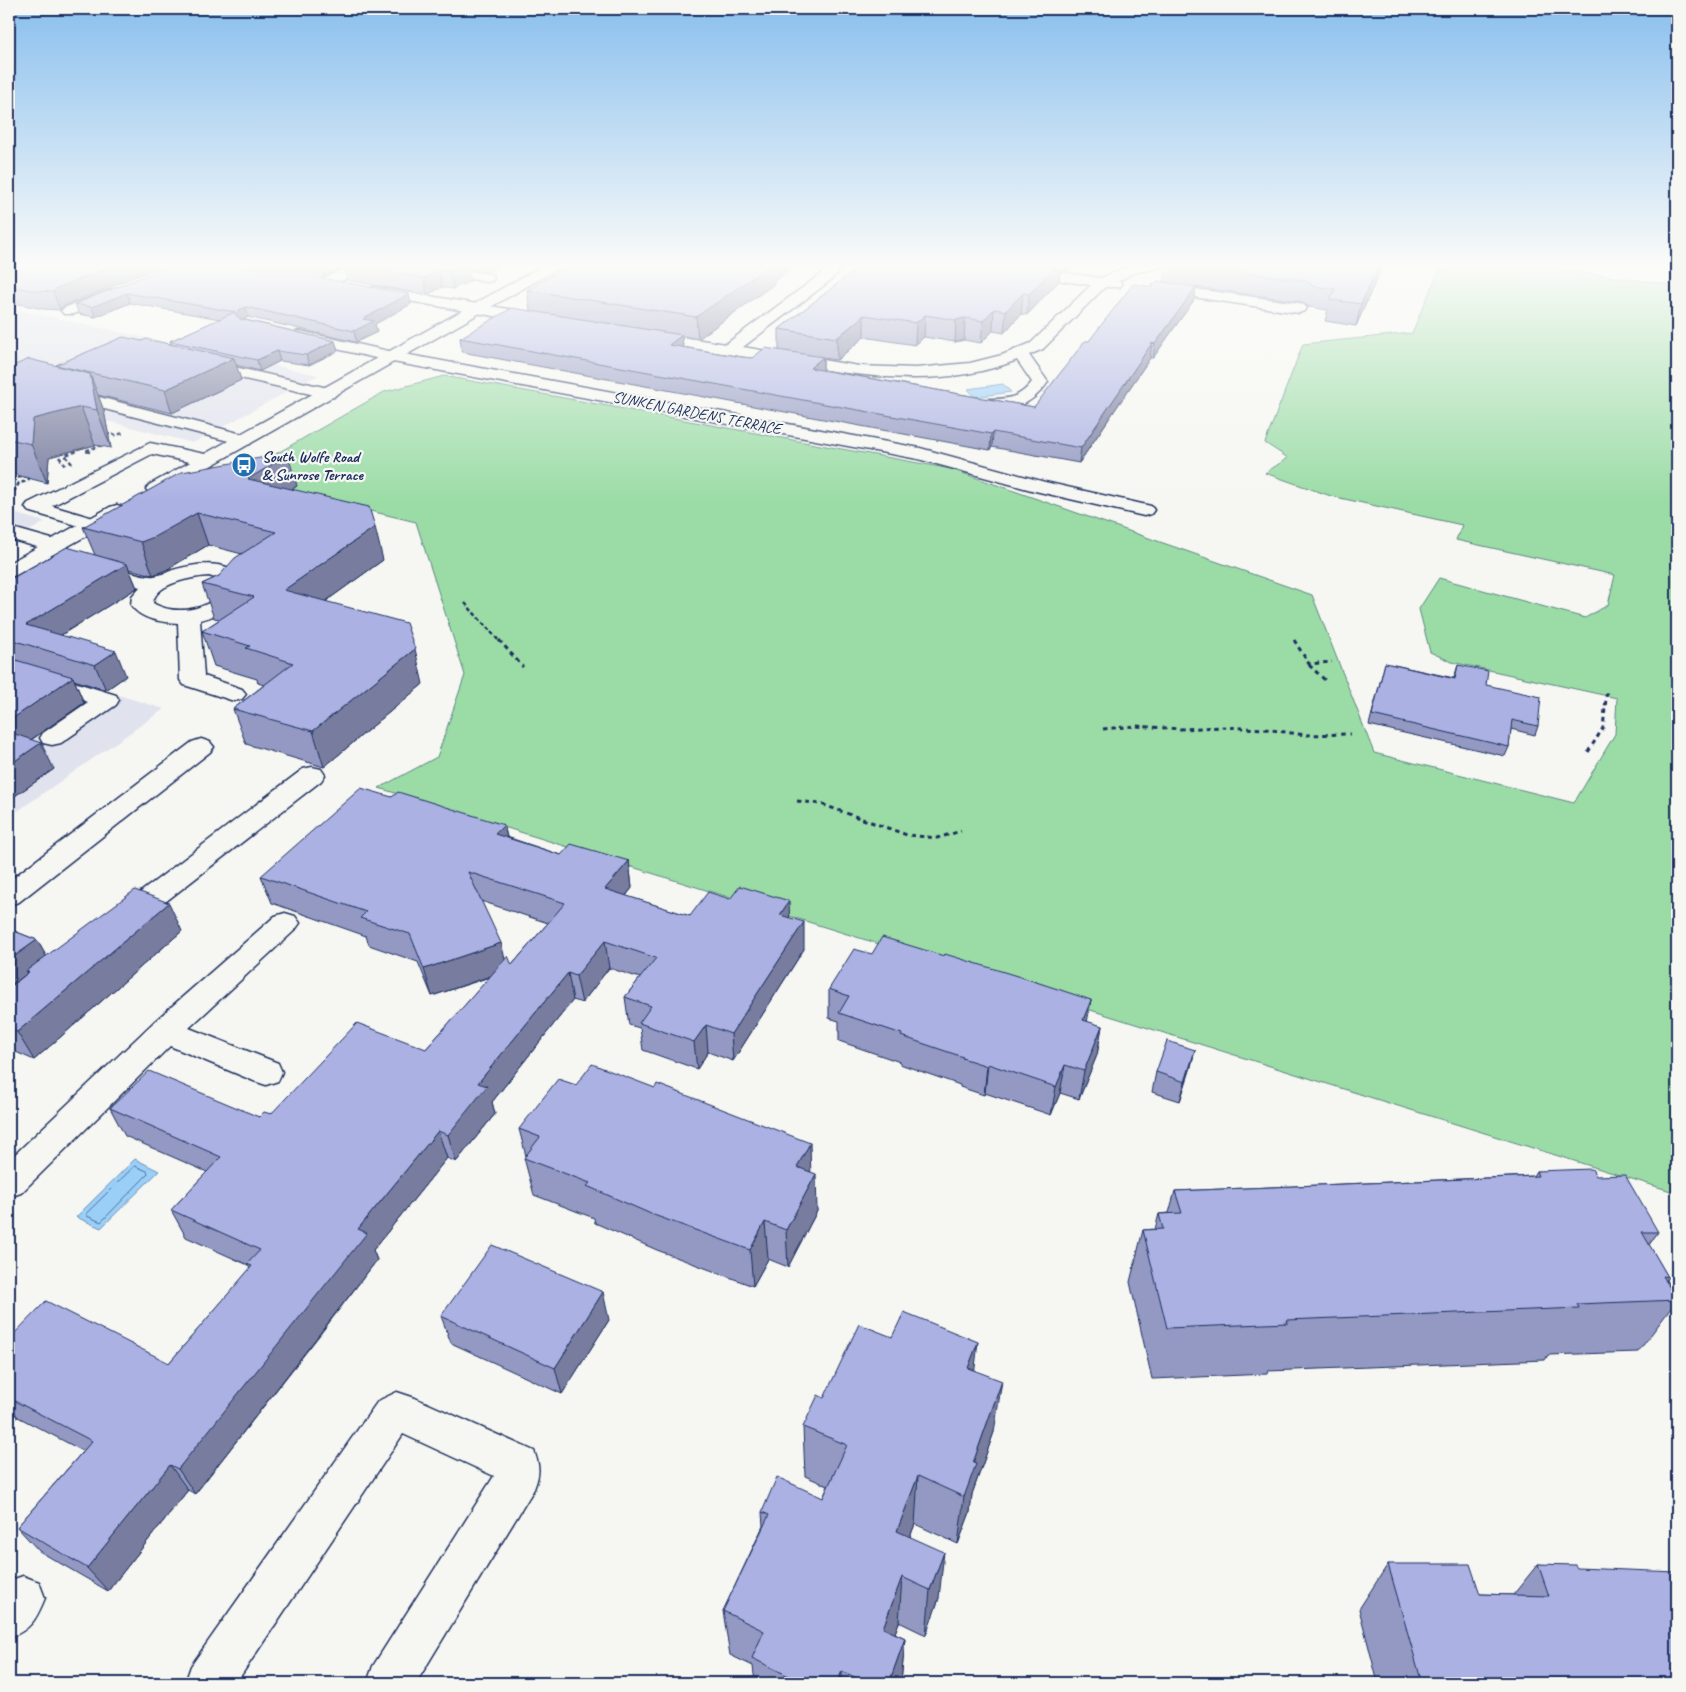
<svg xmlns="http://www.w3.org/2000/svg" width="1686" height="1692" font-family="Caveat,sans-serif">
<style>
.built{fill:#e0e2ee}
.green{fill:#9bdca6;stroke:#5b8682}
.water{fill:#9acff8;stroke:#678fba}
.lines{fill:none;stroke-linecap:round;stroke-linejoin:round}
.shore{stroke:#4e6f9c;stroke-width:1}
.minor-casing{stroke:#1b2f5e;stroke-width:3}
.major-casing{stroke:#1b2f5e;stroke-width:3}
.path-far1{stroke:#1b2f5e;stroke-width:2.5;stroke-dasharray:4 2.5;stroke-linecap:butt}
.path{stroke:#1b2f5e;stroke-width:3;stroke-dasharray:4.5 4;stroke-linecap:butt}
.minor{fill:#f6f6f2;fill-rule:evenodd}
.major{fill:#f6f6f2;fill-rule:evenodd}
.wall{fill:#9399c3;stroke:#1b2f5e;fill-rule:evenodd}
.shaded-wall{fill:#787d9f;stroke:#1b2f5e}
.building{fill:#abb2e3;stroke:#1b2f5e}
.labels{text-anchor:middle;stroke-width:4.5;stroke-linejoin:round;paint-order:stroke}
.far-street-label{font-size:16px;fill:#1b2f5e;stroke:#f6f6f2}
.far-poi-label{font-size:16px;font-weight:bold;fill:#1b2f5e;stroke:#f6f6f2;text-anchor:start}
</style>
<rect width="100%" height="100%" fill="#f6f6f2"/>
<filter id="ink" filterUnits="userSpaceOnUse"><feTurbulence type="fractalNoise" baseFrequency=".02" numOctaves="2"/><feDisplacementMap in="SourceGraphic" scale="10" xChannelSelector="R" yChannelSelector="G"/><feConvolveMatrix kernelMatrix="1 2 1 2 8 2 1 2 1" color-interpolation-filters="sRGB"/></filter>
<g filter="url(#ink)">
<g class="built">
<path d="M9 308 318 375 193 443 9 396Z"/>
<path d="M9 512 45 522 9 542Z"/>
<path d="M9 661 164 709 9 817Z"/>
</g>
<path class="green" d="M1517 264 1674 285V470L1677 471V1193L379 788 437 757 465 675 416 522 234 478 384 392 444 376 951 469 1312 595 1374 753 1574 803 1615 734 1617 698 1452 662 1430 652 1419 609 1439 578 1585 618 1608 605 1615 575 1456 540 1462 525 1331 496 1265 473 1288 458 1265 443 1303 344 1412 333 1439 270Z"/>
<g class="water">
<path d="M1003 384 1011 392 975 397 968 389Z"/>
<path d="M135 1159 159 1171 101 1228 76 1217Z"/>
</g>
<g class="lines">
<path class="shore" d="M135 1166 147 1171 148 1174 101 1222 87 1216V1213Z"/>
<defs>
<g id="minor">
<path d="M357 264H376L374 267 331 285H321L319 282 321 279Z"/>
<path d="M405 264H434L487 274 492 275 494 278 492 281 487 282 412 268Z"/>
<path d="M831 264H846L831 280 743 347 859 366 916 368 970 363 1002 355 1031 343 1091 285 973 268 968 267 966 264H1003L1101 278 1129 266 1165 264 1163 267 1133 273 1119 281 1122 284 1120 287H1105L1043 349 1029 355 1048 382C1030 409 1000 416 969 409L966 405 969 401C994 395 1013 407 1032 382L1017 360C940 391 855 375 776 362 733 355 689 348 645 341L639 339 637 336 639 333 645 331 726 344 821 274Z"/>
<path d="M1158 284 1299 303 1304 305 1307 308 1304 311 1299 313 1153 291 1151 288 1153 285Z"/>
<path d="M374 287 539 314 544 316 547 319 544 322 539 324 369 294 367 291 369 288Z"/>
<path d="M112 289 117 290 119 293 117 296 74 314H64L61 311 64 308Z"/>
<path d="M299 331 393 352 920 448 1045 482 1151 506 1154 510 1151 514 1144 516 1035 491 918 459 393 362 293 339 291 336 293 333Z"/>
<path d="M203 360 328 388 334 389 336 393 334 397 328 398 197 368 195 365 197 362Z"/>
<path d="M64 388 250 436 253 440 250 444 244 445 58 397 56 393 58 389Z"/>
<path d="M150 443 215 456 217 460 215 464 208 466 152 454 52 506 100 520 103 524 100 528 93 530 28 511 25 507 28 503Z"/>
<path d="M9 527 62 542 65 546 62 550 55 552 9 539Z"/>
<path d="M98 563C109 565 146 578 154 576 161 575 167 572 173 570 198 563 231 558 248 583 240 606 223 614 200 620L204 676 242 689 246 694 242 699 234 701 184 685 180 680 178 623C161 622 141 620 131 605L132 596 140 587 91 573 87 569 91 565ZM209 576 221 580 226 584C216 610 175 617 153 603 155 583 193 577 209 576Z"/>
<path d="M9 662 116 695 119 700 116 705 61 743 52 745 43 743 40 738 43 733 88 702 9 677Z"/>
<path d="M201 739 210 742 214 747 210 752 19 902 9 905V881L192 742Z"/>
<path d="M312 767 321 769 325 775 321 781 133 927 123 930 113 927 108 920 113 913 303 769Z"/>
<path d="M285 913 295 916 300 923 295 930 189 1028 278 1063 282 1072 278 1081 266 1085 254 1081 170 1046 21 1193 9 1197V1160L154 1022 275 916Z"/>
<path d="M397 1392 415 1398 534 1451C540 1467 540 1473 534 1489L416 1683H367L373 1666 494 1476 403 1434 236 1683H185L191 1666 378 1401Z"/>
<path d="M23 1576 39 1582 45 1598C36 1620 31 1629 9 1638V1581Z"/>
</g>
<g id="major">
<path d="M546 264H563L561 267 163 493 156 495 149 493 146 489 149 485Z"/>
<path d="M117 505 124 507 127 511 124 515 16 575 9 577V563L110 507Z"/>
</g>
</defs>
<use href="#minor" class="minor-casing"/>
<use href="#major" class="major-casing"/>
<g class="path-far1">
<path d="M106 434 116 435 124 433"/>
<path d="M90 452 85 451 102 445"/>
<path d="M59 457 65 465"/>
<path d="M72 464 65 455 78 451 76 448"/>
<path d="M13 480V478L30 476 28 481"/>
<path d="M9 495H12L19 483 28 481"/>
<path d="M465 603 500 642"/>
</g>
<g class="path">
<path d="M499 640 523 667"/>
<path d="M1294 640 1309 664 1332 662"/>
<path d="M1309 665 1327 682"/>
<path d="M1103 729 1135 726 1181 729 1221 727 1265 729 1305 735 1350 734"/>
<path d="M1588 752 1603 728 1607 689"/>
<path d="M797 801 821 804 907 835 937 838 961 831"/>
</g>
<use href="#minor" class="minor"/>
<use href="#major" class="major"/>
</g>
<g class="wall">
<path d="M9 264H166L63 306 60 310 44 309 9 302Z"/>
<path d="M174 264 411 304 375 324 377 332 356 342 248 317 242 319 335 341 338 351 309 365 280 361 260 371 236 365 241 380 172 413 98 395 104 411 111 448 95 445 49 457 47 483 9 473V365L13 366H57L56 365 142 341 171 344 170 341 220 319 130 303 95 317 79 314 75 304Z"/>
<path d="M237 264H503L487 272 467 268 470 281 453 289 442 287 427 295 347 280 344 267 324 276 286 269Z"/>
<path d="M863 264H1076L1070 271 1060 270 1059 281 1027 315 1021 314 1004 333 993 331 981 343 964 340 955 342 924 337 915 345 864 337 837 360 823 358V370L1034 407 1089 341 1152 287 1164 282 1167 264H1383L1356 326 1325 321 1328 310 1309 307 1299 301 1196 287 1194 300 1153 358H1150L1079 463 992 447 990 450 462 352 460 338 530 310 527 290 774 281V284L698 339 682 336 683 347 742 357 752 358 779 350V329Z"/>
<path d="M1673 264H1677V268Z"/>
<path d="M297 486 292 489 383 560 326 601 423 684 324 767 246 744 233 709 264 685 258 683 257 679 214 666 202 631 220 619 214 618 202 584 219 576 242 554 208 545 166 570 153 575 129 569 137 588 61 635 126 676 106 690 74 680 84 703 31 740 54 769 9 800V580L95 555 83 527Z"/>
<path d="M1385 663 1454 678 1458 665 1486 685 1538 726 1535 735 1511 729 1509 747 1505 756 1369 725Z"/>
<path d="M392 797 504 825 507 837 561 855 629 861 632 888 626 896 690 916 789 918 804 949 733 1061 708 1052 697 1069 643 1050 640 1028 629 1025 625 997 640 978 609 968 582 1003 573 1000 492 1102 495 1114 456 1162 447 1158 373 1250 377 1260 318 1337 195 1494 188 1490 108 1591 39 1551 17 1527 83 1451 18 1417 9 1426V1339L169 1363 250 1269 248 1265 186 1237 171 1210 207 1172 125 1136 110 1108 259 1117 271 1114 426 1049 490 977 432 996 418 962 369 945 366 936 272 903 261 876ZM481 901 548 923 512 965 505 959Z"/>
<path d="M9 929 37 940 46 956 182 931 34 1060 9 1049V988L19 980 10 986H9Z"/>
<path d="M829 989 1087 1022 1102 1026 1097 1055 1079 1099 1060 1093 1051 1115 985 1093 984 1095 960 1087V1085L900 1064V1062L839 1041V1021L829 1018Z"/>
<path d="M1195 1050 1190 1070 1180 1101 1152 1092 1156 1072Z"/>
<path d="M519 1129 811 1172 817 1211 788 1267 768 1259 753 1286 657 1250 595 1223 594 1218 534 1195 524 1158 526 1156Z"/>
<path d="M1536 1171 1596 1176 1658 1232 1649 1245 1668 1277 1666 1280 1677 1300 1638 1352 1548 1355 1545 1360 1268 1371 1267 1374 1152 1379 1130 1282 1143 1230 1155 1229 1159 1214 1169 1213 1175 1191 1533 1176Z"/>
<path d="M441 1316 609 1320 562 1394 451 1343Z"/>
<path d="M975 1370 994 1432 972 1494 970 1512 958 1544 915 1524 910 1537 939 1598 926 1635 899 1622 895 1633 905 1638 901 1683H755L753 1666 730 1655 723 1611 763 1526 762 1512 823 1498 828 1486 805 1476 803 1427 824 1398Z"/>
<path d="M1388 1564 1480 1594 1513 1595 1538 1564 1577 1568 1677 1683H1378L1359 1609Z"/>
</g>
<g class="shaded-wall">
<path d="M118 264H166L63 306 60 310 53 292 57 288Z"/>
<path d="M321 264H344V267L324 276Z"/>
<path d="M465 264H467L470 281 453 289 449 271Z"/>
<path d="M486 264H503L487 272Z"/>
<path d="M769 264H797L774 281V284L698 339 696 317Z"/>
<path d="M1058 264H1060L1059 281 1027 315 1029 294Z"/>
<path d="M1070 264H1076L1070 271Z"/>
<path d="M1379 264H1383L1356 326 1361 304Z"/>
<path d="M439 270 442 287 427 295 424 278Z"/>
<path d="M1196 287 1194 300 1153 358 1155 344Z"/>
<path d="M127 293 130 303 95 317 92 307Z"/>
<path d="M1023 293 1021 314 1004 333 1006 311Z"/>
<path d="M409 294 411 304 375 324 377 332 356 342 354 331 363 319Z"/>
<path d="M246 307 248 317 242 320 238 324 235 314 239 310Z"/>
<path d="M994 309 993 331 981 343 983 321Z"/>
<path d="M864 315V337L837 360V338Z"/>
<path d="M925 315 924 337 915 345 916 323Z"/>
<path d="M965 318 964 340 955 342 956 320Z"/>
<path d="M682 335 683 349 669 345Z"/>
<path d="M335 341 338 351 309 365 306 355Z"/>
<path d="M1152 343 1150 358 1079 463 1081 448Z"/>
<path d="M277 351 280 361 260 371 257 360Z"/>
<path d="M823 357V372L810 368Z"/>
<path d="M234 358 241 380 172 413 165 390Z"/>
<path d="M90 374 104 411 111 448 97 410Z"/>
<path d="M81 407 95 445 49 457 47 483 31 444 33 419Z"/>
<path d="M993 432 992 447 990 450 991 434Z"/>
<path d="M288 455 297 486 258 511 248 479Z"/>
<path d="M197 513 208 545 166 570 153 575 141 542Z"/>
<path d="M375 527 383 560 294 624 284 590Z"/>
<path d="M127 564 137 588 40 648 26 625Z"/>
<path d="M415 649 423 684 324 767 313 731Z"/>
<path d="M116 651 126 676 106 690 95 665Z"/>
<path d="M73 677 84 703 10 754 9 751V721Z"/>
<path d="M41 743 54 769 9 800V765Z"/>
<path d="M504 825 510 851 495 834Z"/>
<path d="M629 861 632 888 609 916 605 889Z"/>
<path d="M789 901 790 929 780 915Z"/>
<path d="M169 903 182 931 34 1060 17 1032Z"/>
<path d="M804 922V949L733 1061 731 1034Z"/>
<path d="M37 940 48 959 26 971 28 973 10 986 9 985V960Z"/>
<path d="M605 941 609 968 582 1003 576 976Z"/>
<path d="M501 943 508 970 432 996 424 969Z"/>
<path d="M568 973 573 1000 492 1102 495 1114 456 1162 448 1135 478 1083Z"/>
<path d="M1091 1000 1086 1029 1083 1020Z"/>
<path d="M706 1025 708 1052 697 1069 694 1042Z"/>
<path d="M1102 1026 1097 1055 1079 1099 1084 1071Z"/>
<path d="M1195 1050 1190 1070 1180 1101 1185 1082Z"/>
<path d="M988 1064 985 1093 984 1095 987 1066Z"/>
<path d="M1065 1065 1060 1093 1051 1115 1056 1087Z"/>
<path d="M438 1131 447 1158 373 1250 377 1260 195 1494 178 1469 358 1229Z"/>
<path d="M810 1143 811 1180 797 1167Z"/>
<path d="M816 1174 817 1211 788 1267 786 1230Z"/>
<path d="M765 1222 768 1259 753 1286 750 1250Z"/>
<path d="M603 1292 609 1320 562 1394 555 1368Z"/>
<path d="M978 1342 972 1393 968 1368Z"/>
<path d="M1002 1381 994 1432 972 1494 970 1512 958 1544 964 1497 973 1463Z"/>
<path d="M9 1406 18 1417 9 1426Z"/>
<path d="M170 1465 188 1490 108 1591 87 1568Z"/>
<path d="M918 1476 915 1524 894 1577 897 1531Z"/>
<path d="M9 1479 12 1483 9 1486Z"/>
<path d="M944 1552 939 1598 926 1635 930 1590Z"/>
<path d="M902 1577 899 1622 881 1671 883 1628Z"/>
<path d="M905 1638 901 1683H889Z"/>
<path d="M842 1671V1683H837Z"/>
</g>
<g class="building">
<path d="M9 264H118L57 288 53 292 37 291 9 286Z"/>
<path d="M174 264H207L283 271 409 294 363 319 374 321 354 331 246 307 239 310 235 314 240 319 335 341 306 355 277 351 257 360 170 341 235 312 127 293 92 307 75 304Z"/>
<path d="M349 264H465L449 271 439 270 424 278Z"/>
<path d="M572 264H772L696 317 527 290Z"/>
<path d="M863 264H1058L1029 294 1023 293 1006 311 994 309 983 321 965 318 956 320 925 315 916 323 864 315 837 338 779 329Z"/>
<path d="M1179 264H1379L1361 304 1330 300 1335 289 1313 286 1304 280Z"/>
<path d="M1157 281 1196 287 1155 344 1152 343 1081 448 993 432 991 434 460 338 512 308 682 335 669 345 742 357 752 358 765 348 823 357 810 368 1034 407 1085 341H1089L1133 284 1152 287Z"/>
<path d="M123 337 142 341 146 339 234 358 165 390 56 365Z"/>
<path d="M29 359 90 374 97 410 81 407 33 419 31 444 9 439V365L13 366Z"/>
<path d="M288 453V455L248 479 369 507 375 527 284 590 406 623 415 649 313 731 233 709 293 663 246 648 250 646 202 631 254 597 202 584 219 576 235 558 276 532 197 513 154 537 141 542 83 527 182 472Z"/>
<path d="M67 547 127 564 26 625 116 651 95 665 9 639V580Z"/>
<path d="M9 658 73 677 9 721Z"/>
<path d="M1385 663 1455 679 1458 665 1488 671 1486 685 1541 697 1538 726 1512 720 1509 747 1372 715Z"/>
<path d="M9 732 41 743 9 765Z"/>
<path d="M361 788 392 797 398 792 504 825 495 834 561 855 571 844 629 861 605 889 690 916 708 892 730 899 740 886 789 901 780 915 804 922 731 1034 706 1025 694 1042 639 1023 651 1006 625 997 656 958 605 941 576 976 568 973 478 1083 487 1086 448 1135 438 1131 358 1229 367 1233 178 1469 170 1465 87 1568 17 1527 92 1441 9 1398V1339L46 1301 169 1363 252 1266 247 1264 260 1250 171 1210 221 1157 110 1108 149 1071 259 1117 264 1112 271 1114 357 1023 426 1049 508 956 512 965 565 903 468 872 501 943 424 969 410 934 360 918 366 912 261 876Z"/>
<path d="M135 890 169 903 17 1032 9 1028V988L29 972 26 971Z"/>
<path d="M9 929 37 940 9 960Z"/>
<path d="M882 937 944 956 945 954 1027 979 1091 1000 1083 1020 1102 1026 1084 1071 1065 1065 1056 1087 988 1064 987 1066 962 1058 963 1057 901 1036 902 1034 839 1013 849 996 829 989 854 949 872 954Z"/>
<path d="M1167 1041 1195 1050 1185 1082 1156 1072Z"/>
<path d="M592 1064 655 1088 657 1084 810 1143 797 1167 816 1174 786 1230 765 1222 750 1250 651 1214 587 1186 590 1183 524 1158 540 1137 519 1129 558 1079 576 1085Z"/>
<path d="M1592 1169 1596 1176 1625 1175 1658 1232H1642L1668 1277 1663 1276 1677 1300 1577 1304 1579 1308 1287 1320 1288 1323 1167 1328 1143 1230 1163 1229 1159 1214 1182 1213 1175 1191 1538 1176 1536 1171Z"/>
<path d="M492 1245 603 1292 555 1368 441 1316Z"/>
<path d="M904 1312 978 1342 968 1368 1002 1381 973 1463 976 1464 964 1497 918 1476 897 1531 944 1552 930 1590 902 1577 883 1628 905 1638 889 1683H867L842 1671 837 1683H803L752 1658 764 1631 723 1611 769 1515 762 1512 777 1477 823 1498 847 1445 803 1427 818 1395 824 1398 859 1324 892 1337Z"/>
<path d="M1388 1564H1470L1480 1594 1549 1596 1538 1564 1575 1565 1577 1568 1677 1572V1683H1422Z"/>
</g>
</g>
<linearGradient id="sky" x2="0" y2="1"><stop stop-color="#89bfee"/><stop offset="0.53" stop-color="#fbfbf9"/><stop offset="1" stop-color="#fbfbf9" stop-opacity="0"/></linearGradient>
<rect width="1686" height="501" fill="url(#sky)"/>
<defs>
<symbol id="bus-disc" viewBox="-11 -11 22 22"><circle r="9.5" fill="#1f6fb2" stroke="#f6f6f2"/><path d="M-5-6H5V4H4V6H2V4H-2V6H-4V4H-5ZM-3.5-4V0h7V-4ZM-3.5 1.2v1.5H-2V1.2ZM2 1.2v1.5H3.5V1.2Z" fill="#fff"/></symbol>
</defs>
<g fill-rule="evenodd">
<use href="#bus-disc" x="230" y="451" width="28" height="28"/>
</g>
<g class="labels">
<g class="far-street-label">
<text transform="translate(697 412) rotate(11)" y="6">SUNKEN GARDENS TERRACE</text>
</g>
<g class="far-poi-label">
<text x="262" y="462">South Wolfe Road<tspan x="262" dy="18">&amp; Sunrose Terrace</tspan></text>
</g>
</g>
<rect width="1686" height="1692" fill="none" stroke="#f6f6f2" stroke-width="30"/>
<rect x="15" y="15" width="1656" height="1662" fill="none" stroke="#1b2f5e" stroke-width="2" filter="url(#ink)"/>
</svg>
